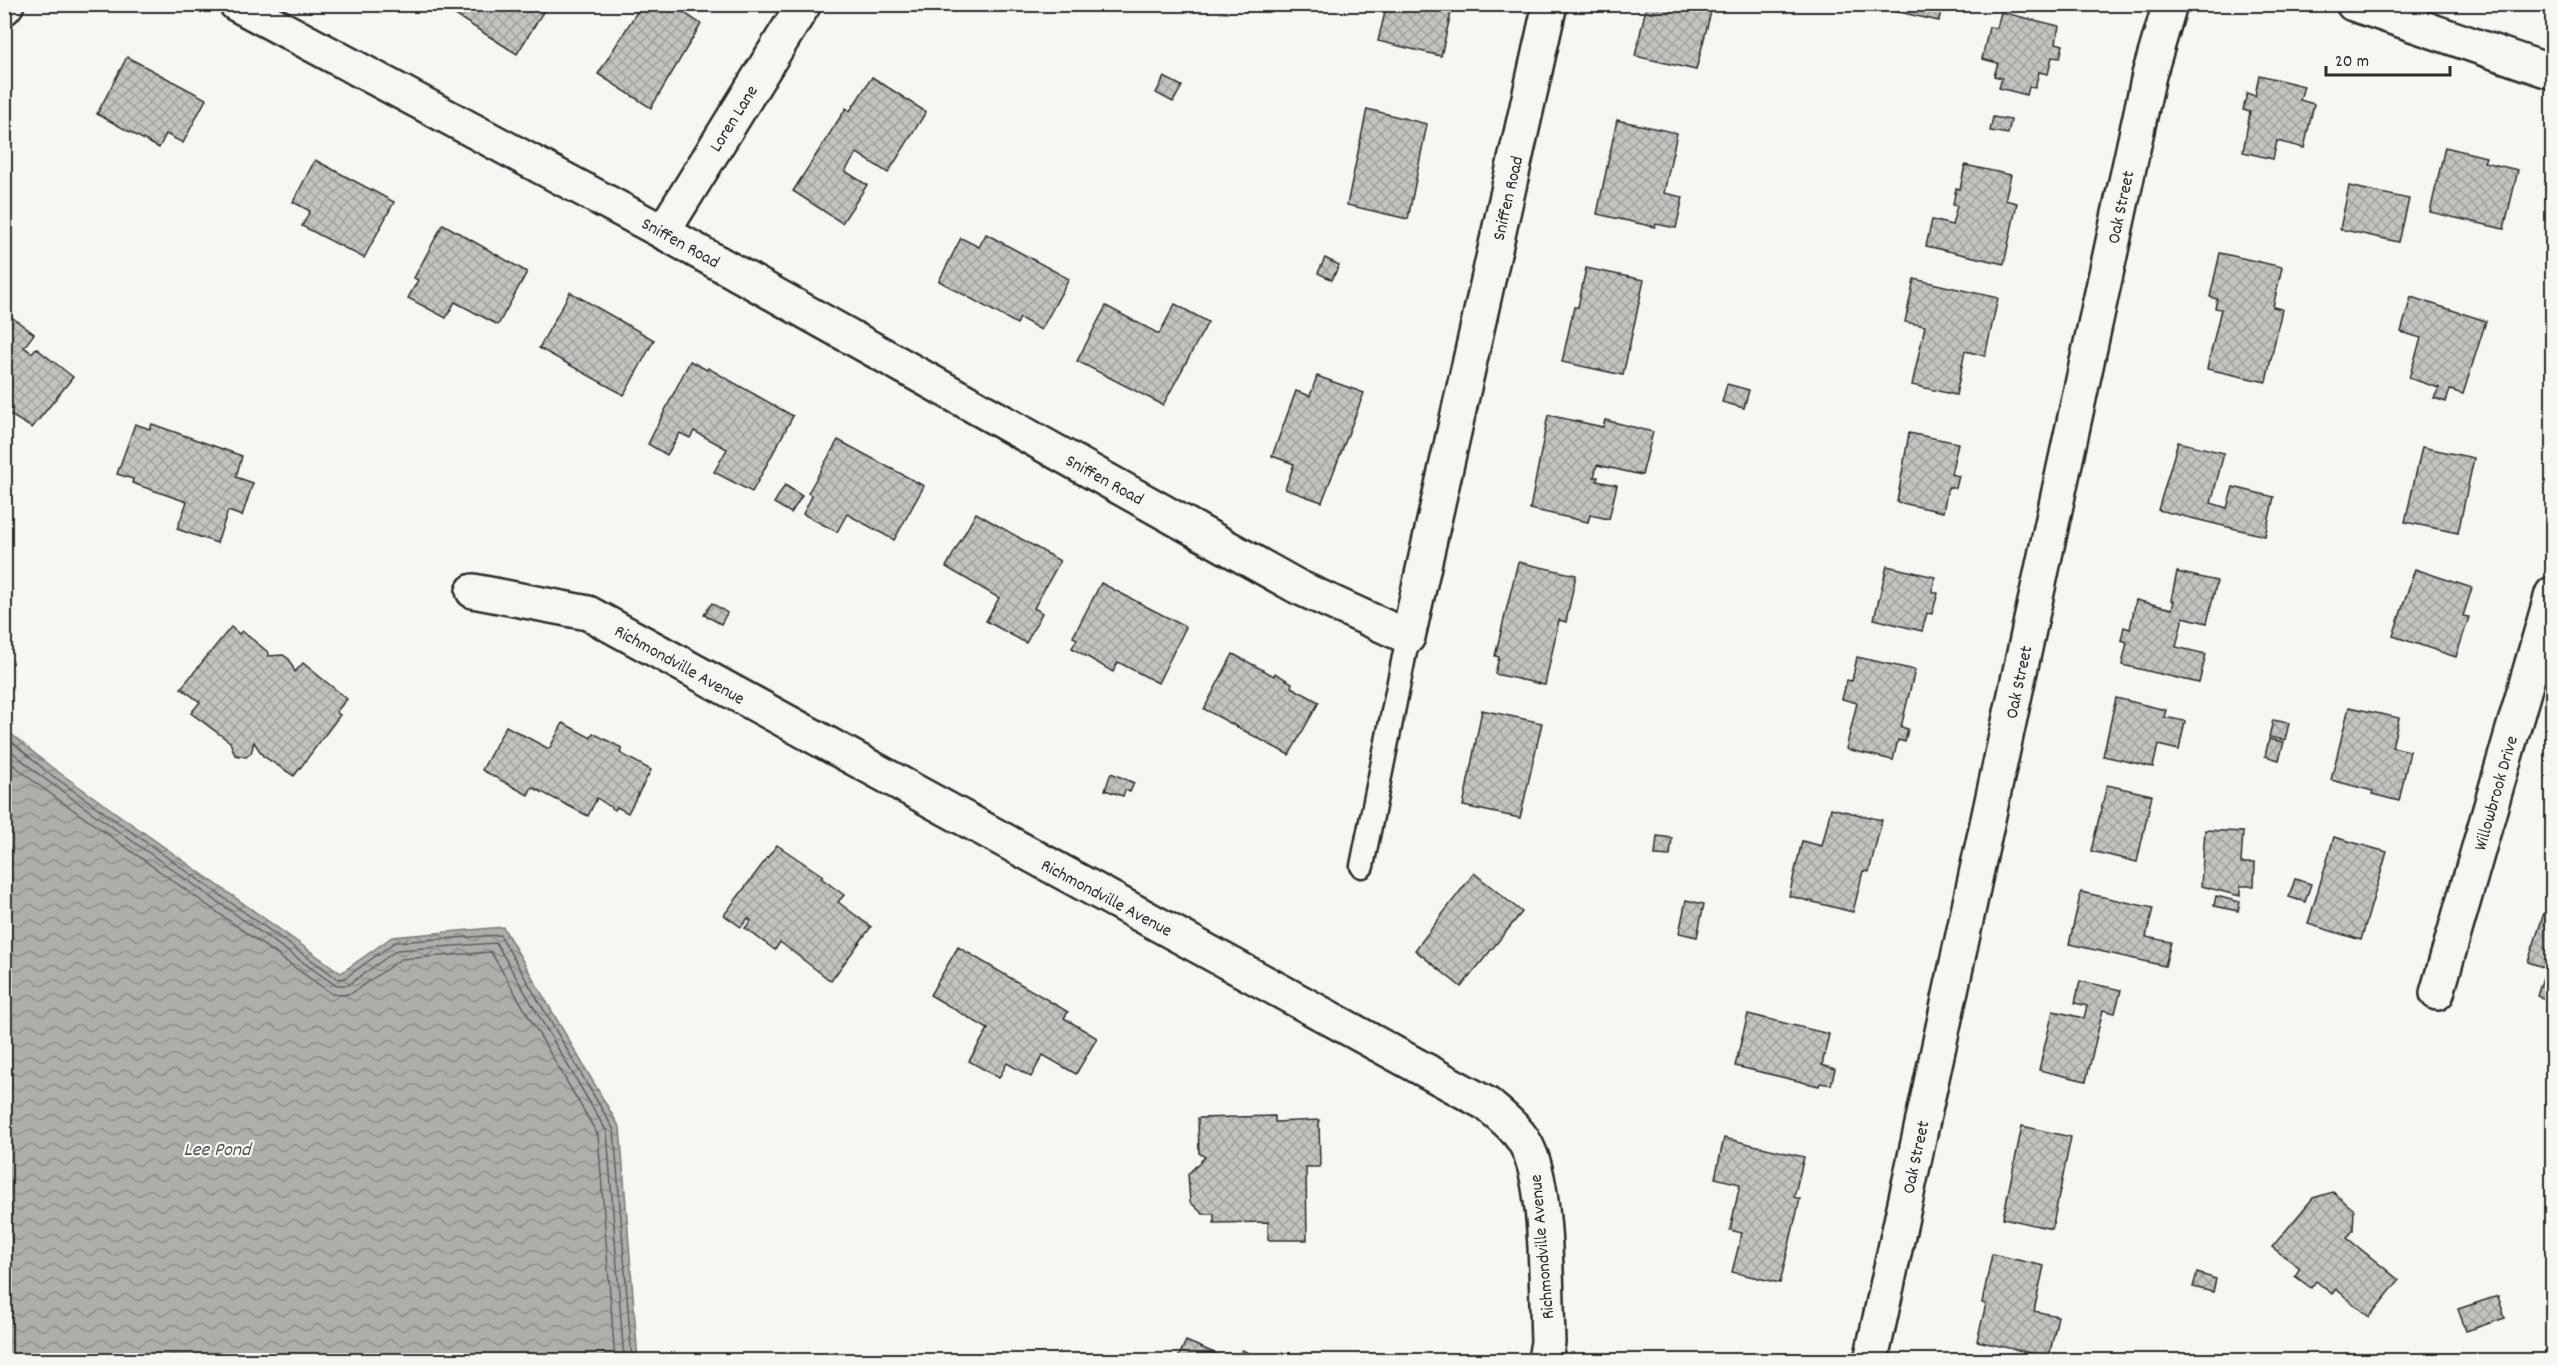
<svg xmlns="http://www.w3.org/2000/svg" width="2557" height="1365" font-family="Dekko,sans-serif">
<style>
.water{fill:url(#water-waves);stroke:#7a7a78;stroke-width:1.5}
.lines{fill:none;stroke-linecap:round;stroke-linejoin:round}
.shore{stroke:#5f5f5e;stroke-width:1.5}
.building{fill:url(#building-cross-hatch);stroke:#2b2b2b;stroke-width:1.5}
.lane-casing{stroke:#2b2b2b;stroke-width:27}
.street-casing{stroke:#2b2b2b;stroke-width:38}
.lane{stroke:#f6f6f2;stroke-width:22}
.street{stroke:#f6f6f2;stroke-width:33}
.labels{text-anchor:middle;stroke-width:4.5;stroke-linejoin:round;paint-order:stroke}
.street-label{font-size:18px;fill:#2b2b2b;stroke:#f6f6f2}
.water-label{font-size:20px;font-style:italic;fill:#525251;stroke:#f6f6f2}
</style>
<defs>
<pattern id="water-waves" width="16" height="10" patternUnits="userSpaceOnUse" patternTransform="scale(1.5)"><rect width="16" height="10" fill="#aeaeab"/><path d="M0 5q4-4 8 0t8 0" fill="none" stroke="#8e8e8b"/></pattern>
<pattern id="building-cross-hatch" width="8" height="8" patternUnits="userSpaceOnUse" patternTransform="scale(1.5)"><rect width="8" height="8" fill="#c3c3c0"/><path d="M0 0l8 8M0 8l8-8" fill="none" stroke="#9f9f9c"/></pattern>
</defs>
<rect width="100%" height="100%" fill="#f6f6f2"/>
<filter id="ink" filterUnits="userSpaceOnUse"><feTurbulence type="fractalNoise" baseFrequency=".0167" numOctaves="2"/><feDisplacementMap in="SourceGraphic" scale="12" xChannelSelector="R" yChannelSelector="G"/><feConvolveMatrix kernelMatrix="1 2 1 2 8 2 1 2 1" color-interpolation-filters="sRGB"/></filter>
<g filter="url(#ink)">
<path class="water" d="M4 728 50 766 341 973 392 937 503 927 620 1128 638 1360H5Z"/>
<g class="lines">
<g class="shore">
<path d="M4 735 46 771 338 979 345 978 395 942 500 935 614 1130 632 1360"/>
<path d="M4 745 42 777 335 985H348L397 950 496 943 607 1132 624 1360"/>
<path d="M4 757 37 784 332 994 343 995 352 993 401 959 491 952 598 1135 615 1360"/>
</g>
</g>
<g class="building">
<path d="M438 4H548L517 54Z"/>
<path d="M642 4H671L701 24 651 108 598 74Z"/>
<path d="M1387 4H1453L1441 56 1378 41Z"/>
<path d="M1647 4H1713L1696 70 1635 56Z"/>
<path d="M1895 4H1942L1939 21 1894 11Z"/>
<path d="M2001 12 2059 26 2056 43 2063 45 2060 58 2052 57 2048 74 2039 72 2035 88 2029 87 2027 95 1999 88 2002 78 1994 76 1998 63 1982 59 1989 27 1997 28Z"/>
<path d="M127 57 206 99 183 143 166 134 159 148 97 114Z"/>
<path d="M2259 75 2304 86 2300 100 2314 104 2304 148 2277 141 2273 159 2243 152 2250 112 2243 110 2247 93 2255 96Z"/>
<path d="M872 77 926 112 888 173 857 153 845 171 867 185 842 223 793 191 846 108 850 111Z"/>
<path d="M1164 77 1182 86 1173 102 1156 93Z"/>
<path d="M1367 109 1427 124 1408 219 1347 205Z"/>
<path d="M1993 117 2011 120 2008 134 1990 131Z"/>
<path d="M1617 120 1677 133 1664 193 1683 197 1676 228 1656 224 1655 227 1597 214Z"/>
<path d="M2445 147 2486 157 2484 162 2518 170 2504 229 2430 212Z"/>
<path d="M315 160 394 202 364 258 302 226 310 211 293 202Z"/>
<path d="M1965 165 2011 175 2005 200 2017 203 2004 264 1926 246 1932 220 1952 225 1957 206 1953 205 1956 188 1960 189Z"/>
<path d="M2349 186 2409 199 2399 242 2340 229Z"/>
<path d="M443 224 527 272 498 325 455 302 446 318 408 298 418 280 414 278Z"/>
<path d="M986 234 1069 279 1041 330 1020 318 1017 324 939 281 961 238 979 247Z"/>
<path d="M2220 253 2282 267 2273 307 2282 309 2266 382 2207 369 2221 309 2215 308 2217 299 2210 297Z"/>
<path d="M1325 258 1339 265 1332 280 1318 273Z"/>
<path d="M1586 268 1644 280 1623 375 1562 362 1574 307H1578Z"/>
<path d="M1914 279 1998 298 1985 356 1965 351 1956 395 1912 385 1925 326 1905 322Z"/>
<path d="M570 292 654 340 624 395 539 348Z"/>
<path d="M2411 297 2486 321 2463 394 2450 390 2446 402 2434 398 2439 388 2409 378 2421 338 2401 332Z"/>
<path d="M1175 304 1208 322 1163 405 1077 361 1106 306 1159 334Z"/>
<path d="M9 315 34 334 24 347 32 353 36 348 73 377 32 428 4 411V321Z"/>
<path d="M690 361 707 370 708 368 793 416 752 492 714 472 727 449 694 431 690 438 680 433 667 455 648 444Z"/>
<path d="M1317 376 1364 393 1322 502 1285 489 1294 464 1272 456 1296 391 1310 396Z"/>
<path d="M1727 384 1749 390 1744 408 1722 402Z"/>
<path d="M1548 415 1603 427 1605 420 1653 432 1642 475 1597 465 1594 477H1598L1597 481 1617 485 1609 519 1590 515 1588 522 1530 509Z"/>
<path d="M135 424 150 429 152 424 242 456 236 477 253 483 242 516 228 511 217 543 177 529 187 502 132 483 133 479 117 474Z"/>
<path d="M1909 433 1958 443 1951 474 1959 476 1956 488 1948 487 1943 512 1897 502Z"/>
<path d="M838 440 924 486 894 540 847 514 837 532 803 514 812 496 808 493Z"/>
<path d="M2178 442 2224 453 2211 503 2227 508 2233 487 2274 497 2265 536 2158 510Z"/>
<path d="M2422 447 2474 458 2458 533 2405 522Z"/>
<path d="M785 485 802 496 791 513 774 503Z"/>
<path d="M976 513 1060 561 1034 608 1042 613 1026 643 986 621 999 598 946 567Z"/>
<path d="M1518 562 1576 575 1566 622 1559 620 1545 685 1495 674 1499 657 1495 656Z"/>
<path d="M1887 566 1935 577 1932 592 1938 593 1932 614 1927 613 1922 631 1874 619Z"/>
<path d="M2415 569 2472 588 2463 616 2469 617 2456 657 2393 636Z"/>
<path d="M2177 572 2217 581 2207 623 2183 617 2176 647 2206 654 2199 683 2122 665 2127 642 2121 640 2124 627 2130 629 2136 600 2172 609 2174 601 2171 600Z"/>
<path d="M1101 583 1186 627 1158 683 1118 662 1113 672 1072 648 1077 639 1073 637Z"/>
<path d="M712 603 727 613 721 624 704 615Z"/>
<path d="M231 627 239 634 242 631 269 653 268 656 283 655 289 659 295 672 303 663 347 699 336 712 340 715 294 776 263 756 254 742 251 753 246 757 235 755 230 742 191 713 200 702 181 688Z"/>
<path d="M1233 654 1274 676 1275 673 1292 683 1291 687 1319 702 1289 755 1204 709Z"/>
<path d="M1857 657 1915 670 1901 727 1908 729 1905 742 1898 740 1893 760 1846 749 1857 703 1842 699 1847 680 1852 681Z"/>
<path d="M2116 698 2166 710 2164 717 2185 721 2179 750 2158 745 2153 767 2103 756Z"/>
<path d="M2349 707 2399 718 2392 747 2410 751 2399 801 2372 794 2373 791 2331 780Z"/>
<path d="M1482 710 1542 723 1520 818 1463 806Z"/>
<path d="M2273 720 2289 723 2285 740 2269 737Z"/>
<path d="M563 723 591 738 593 733 622 748 620 753 651 770 628 813 617 807 615 810 597 798 588 816 532 787 528 795 482 770 506 726 549 749Z"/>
<path d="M2269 739 2284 742 2279 760 2265 756Z"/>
<path d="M1111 773 1134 783 1130 792 1125 790 1123 796 1105 790Z"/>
<path d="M2107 785 2152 795 2137 862 2091 851Z"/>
<path d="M1831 808 1882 820 1869 872 1863 871 1853 912 1789 896 1802 841 1822 846Z"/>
<path d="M2205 830 2243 832 2241 863H2255L2254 886H2240V896L2201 886Z"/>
<path d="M1657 836 1672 838 1670 856 1655 855Z"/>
<path d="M2334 837 2387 852 2361 940 2308 924Z"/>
<path d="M777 845 823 876 821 878 844 895 838 902 871 927 831 981 780 942 775 950 745 928 751 921 748 918 741 927 724 915Z"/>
<path d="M1474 873 1522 912 1461 987 1415 950Z"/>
<path d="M2295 879 2311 884 2305 902 2289 897Z"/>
<path d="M2081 892 2153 908 2146 937 2171 942 2165 966 2069 944Z"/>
<path d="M2216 896 2240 902 2238 911 2214 906Z"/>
<path d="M1686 900 1704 904 1697 937 1679 933Z"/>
<path d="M2544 913 2552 916V1001L2537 996 2546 968 2528 962Z"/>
<path d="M958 947 1068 1012 1064 1018 1097 1038 1076 1074 1043 1055 1031 1077 1007 1063 999 1078 969 1061 988 1029 930 995Z"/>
<path d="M2080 981 2121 990 2115 1013 2103 1010 2086 1081 2039 1070 2053 1011 2084 1018 2087 1006 2075 1003Z"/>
<path d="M1748 1014 1829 1034 1822 1065 1835 1069 1831 1085 1820 1083 1819 1086 1735 1066Z"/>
<path d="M1275 1116V1122L1319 1120 1320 1167H1306L1307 1240H1268V1222L1214 1223V1214H1203L1190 1202 1188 1174 1205 1157 1199 1153 1198 1118Z"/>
<path d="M2022 1126 2071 1137 2052 1229 2003 1218Z"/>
<path d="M1724 1138 1804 1157 1794 1197 1800 1199 1780 1283 1732 1272 1742 1233 1730 1230 1740 1184 1715 1178Z"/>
<path d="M2333 1192 2354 1210 2353 1230 2347 1238 2399 1280 2369 1317 2336 1289 2332 1294 2316 1281 2311 1288 2295 1276 2300 1268 2272 1247 2313 1198Z"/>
<path d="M1992 1254 2044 1266 2034 1311 2058 1316 2049 1357 1977 1341 1986 1304 1982 1303Z"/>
<path d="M2197 1273 2216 1279 2213 1292 2193 1287Z"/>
<path d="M2498 1296 2505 1318 2466 1331 2458 1309Z"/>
<path d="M1186 1341 1231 1360H1177Z"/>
<path d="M1242 1350 1265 1360H1237Z"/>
</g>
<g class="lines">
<defs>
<path id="lane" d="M1362 866 1408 637"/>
<g id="street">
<path d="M236 4 663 232 1298 587 1408 637 1550 4"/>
<path d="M2353 4 2552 72"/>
<path d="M4 8 7 4"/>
<path d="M663 232 804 4"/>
<path d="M473 591 588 613 1487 1104C1502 1117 1521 1131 1529 1151 1548 1192 1546 1294 1548 1342L1545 1360"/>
<path d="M2437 993 2552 594"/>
<path d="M1871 1360 2149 75 2170 4"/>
</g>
</defs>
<use href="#lane" class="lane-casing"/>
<use href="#street" class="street-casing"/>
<use href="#lane" class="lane"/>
<use href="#street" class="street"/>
</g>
</g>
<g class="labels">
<g class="street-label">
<text transform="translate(733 118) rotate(-58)" y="6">Loren Lane</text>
<text transform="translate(1507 198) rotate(-77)" y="6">Sniffen Road</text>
<text transform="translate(2120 207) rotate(-78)" y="6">Oak Street</text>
<text transform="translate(681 242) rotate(29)" y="6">Sniffen Road</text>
<text transform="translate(1105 479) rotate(29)" y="6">Sniffen Road</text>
<text transform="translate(680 664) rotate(29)" y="6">Richmondville Avenue</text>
<text transform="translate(2018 682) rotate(-78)" y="6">Oak Street</text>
<text transform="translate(2495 793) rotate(-74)" y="6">Willowbrook Drive</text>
<text transform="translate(1107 897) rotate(28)" y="6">Richmondville Avenue</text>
<text transform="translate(1915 1157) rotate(-78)" y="6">Oak Street</text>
<text transform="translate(1541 1247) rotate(-95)" y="6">Richmondville Avenue</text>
</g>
<g class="water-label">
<text x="217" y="1155">Lee Pond</text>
</g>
</g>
<rect width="2557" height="1365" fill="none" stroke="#f6f6f2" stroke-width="24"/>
<rect x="12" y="12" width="2533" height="1341" fill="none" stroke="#2b2b2b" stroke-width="2" filter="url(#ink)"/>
<path d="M2326 66v9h124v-9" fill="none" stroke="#2b2b2b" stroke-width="3"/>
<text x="2335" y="66" font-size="18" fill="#2b2b2b" stroke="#f6f6f2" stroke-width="4.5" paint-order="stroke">20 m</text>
</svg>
